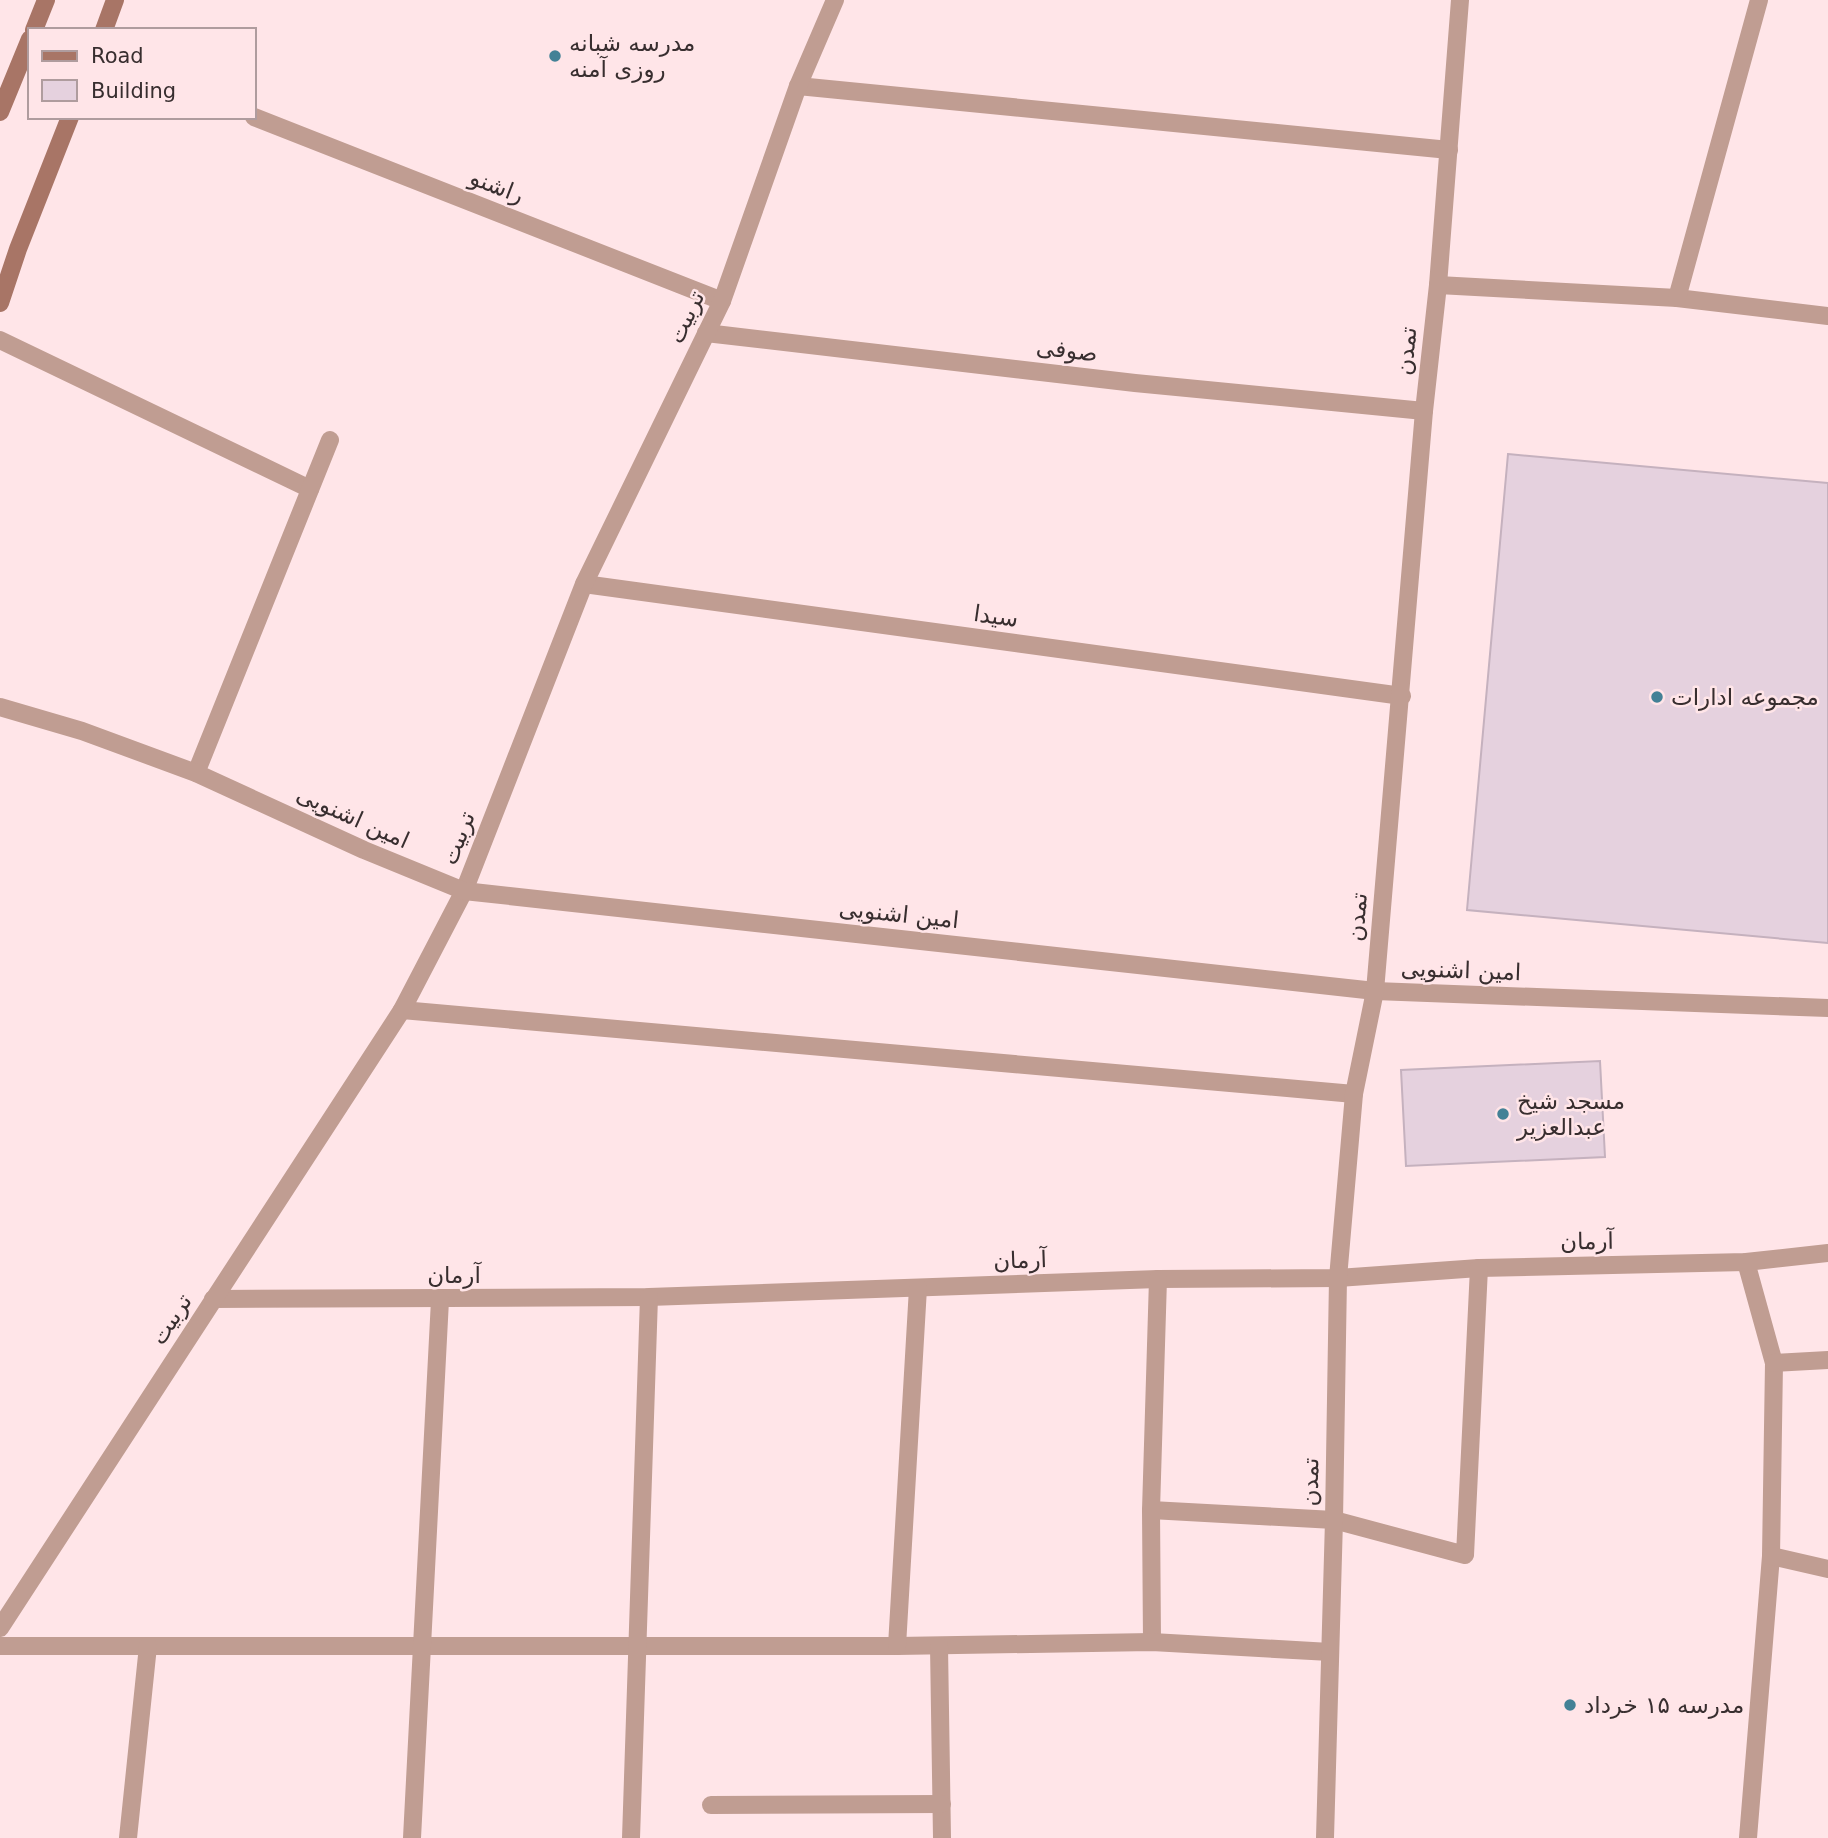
<svg xmlns="http://www.w3.org/2000/svg" width="1828" height="1838" font-family="'DejaVu Sans',Vazirmatn,sans-serif">
<style>
.building{fill:#e5d1de;stroke:#c5b1be;stroke-width:2}
.lines{fill:none;stroke-linecap:round;stroke-linejoin:round}
.minor{stroke:#c09d92;stroke-width:18}
.tertiary{stroke:#c09d92;stroke-width:18}
.secondary{stroke:#a87566;stroke-width:18}
.poi-dot{fill:#438196;stroke:#ffe5e8;stroke-width:2.5}
.labels{text-anchor:middle;stroke-width:5;stroke-linejoin:round;paint-order:stroke}
.poi-label{font-size:23px;fill:#382e2f;stroke:#ffe5e8;text-anchor:start}
.street-label{font-size:23px;fill:#382e2f;stroke:#ffe5e8}
</style>
<rect width="100%" height="100%" fill="#ffe5e8"/>
<g class="building">
<path d="M1508 454 1828 483V943L1467 910Z"/>
<path d="M1600 1061 1605 1157 1406 1166 1401 1070Z"/>
</g>
<g class="lines">
<g class="minor">
<path d="M798 86 1449 150"/>
<path d="M254 117 722 301"/>
<path d="M1438 285 1677 298 1828 316"/>
<path d="M1677 298 1759 0"/>
<path d="M706 333 1135 383 1424 411"/>
<path d="M0 340 310 489"/>
<path d="M584 584 1402 696"/>
<path d="M196 773 330 440"/>
<path d="M402 1010 1354 1094"/>
<path d="M1746 1262 1774 1363 1771 1556 1748 1838"/>
<path d="M213 1299 649 1297 1158 1279 1338 1278 1479 1268 1746 1262 1828 1253"/>
<path d="M1774 1363 1828 1360"/>
<path d="M1151 1510 1334 1520 1465 1555 1479 1268"/>
<path d="M1771 1556 1828 1569"/>
<path d="M0 1628 402 1010 464 891 584 584 722 301 798 86 835 0"/>
<path d="M1152 1642 1151 1510 1158 1279"/>
<path d="M0 1646H897L1152 1642 1330 1652"/>
<path d="M897 1646 918 1288"/>
<path d="M939 1646 942 1838"/>
<path d="M711 1805 942 1804"/>
<path d="M128 1838 148 1646"/>
<path d="M412 1838 440 1300"/>
<path d="M631 1838 649 1297"/>
</g>
<g class="tertiary">
<path d="M0 707 82 731 196 773 364 850 464 891 1375 991 1828 1008"/>
<path d="M1325 1838 1334 1520 1338 1278 1354 1094 1375 991 1424 411 1438 285 1460 0"/>
</g>
<g class="secondary">
<path d="M34 30 46 0"/>
<path d="M104 30 115 0"/>
<path d="M0 112 30 39"/>
<path d="M0 303 18 249 70 117"/>
</g>
</g>
<g class="poi-dot">
<circle cx="555" cy="56" r="7"/>
<circle cx="1657" cy="697" r="7"/>
<circle cx="1503" cy="1114" r="7"/>
<circle cx="1570" cy="1705" r="7"/>
</g>
<g class="labels">
<g class="poi-label">
<text x="569" y="51">مدرسه شبانه<tspan x="569" dy="26">روزی آمنه</tspan></text>
<text x="1671" y="705">مجموعه ادارات</text>
<text x="1517" y="1109">مسجد شیخ<tspan x="1517" dy="26">عبدالعزیر</tspan></text>
<text x="1584" y="1713">مدرسه ۱۵ خرداد</text>
</g>
<g class="street-label">
<text transform="translate(497 186) rotate(21)" y="8">راشنو</text>
<text transform="translate(686 317) rotate(-65)" y="8">تربیت</text>
<text transform="translate(1067 350) rotate(7)" y="8">صوفی</text>
<text transform="translate(1406 351) rotate(-84)" y="8">تمدن</text>
<text transform="translate(996 616) rotate(8)" y="8">سیدا</text>
<text transform="translate(353 817) rotate(24)" y="8">امین اشنویی</text>
<text transform="translate(458 838) rotate(-69)" y="8">تربیت</text>
<text transform="translate(899 914) rotate(6)" y="8">امین اشنویی</text>
<text transform="translate(1357 917) rotate(-85)" y="8">تمدن</text>
<text transform="translate(1461 970) rotate(2)" y="8">امین اشنویی</text>
<text transform="translate(1587 1241) rotate(-1)" y="8">آرمان</text>
<text transform="translate(1020 1260) rotate(-2)" y="8">آرمان</text>
<text x="454" y="1283">آرمان</text>
<text transform="translate(171 1319) rotate(-57)" y="8">تربیت</text>
<text transform="translate(1310 1482) rotate(-89)" y="8">تمدن</text>
</g>
</g>
<rect x="28" y="28" width="228" height="91" fill="#ffe5e8" stroke="#af9c9e" stroke-width="2"/>
<rect x="42" y="51" width="35" height="10" fill="#a87566" stroke="#af9c9e" stroke-width="2"/>
<text x="91" y="63" font-size="21" fill="#382e2f">Road</text>
<rect x="42" y="80" width="35" height="21" fill="#e5d1de" stroke="#af9c9e" stroke-width="2"/>
<text x="91" y="98" font-size="21" fill="#382e2f">Building</text>
</svg>
